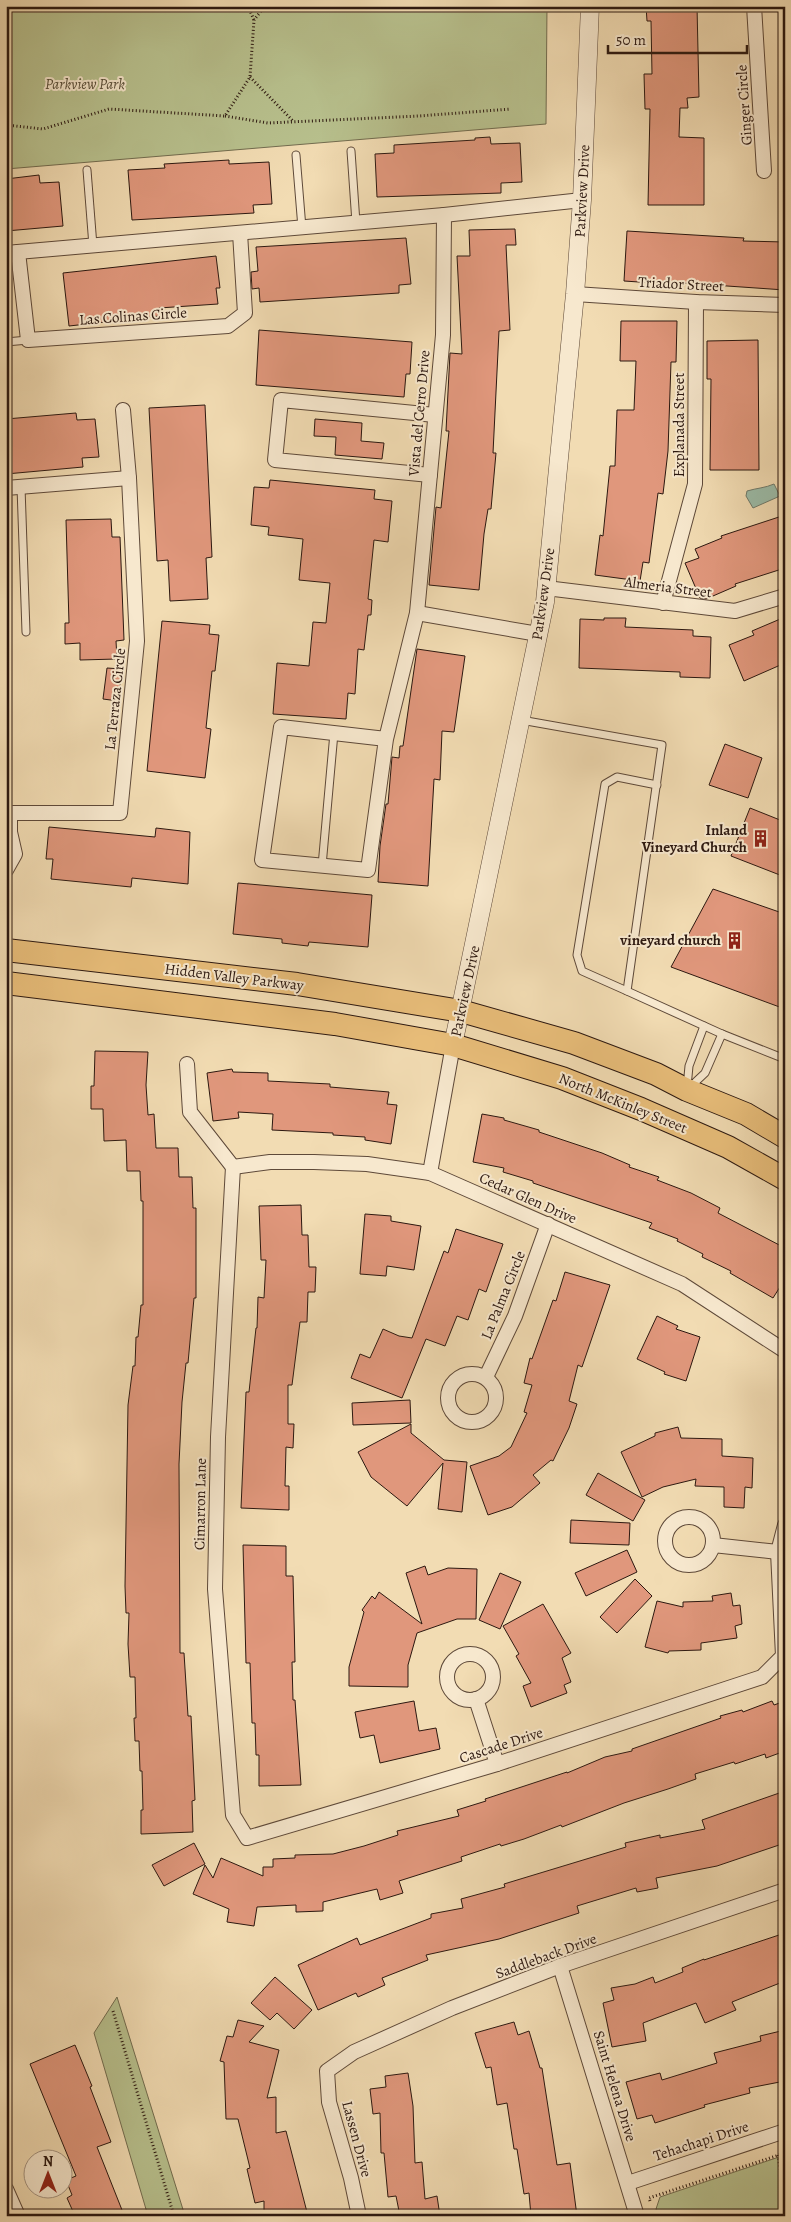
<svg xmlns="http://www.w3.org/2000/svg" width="791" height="2222" font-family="Alegreya,serif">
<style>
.green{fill:#b8c18e;stroke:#726c4f}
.water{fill:#9cbca8;stroke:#6f7a6b}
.building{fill:#e0977c;stroke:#2c1810}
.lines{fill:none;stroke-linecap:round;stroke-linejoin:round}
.service-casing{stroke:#5e4939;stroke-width:9}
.minor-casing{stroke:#5e4939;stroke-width:16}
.tertiary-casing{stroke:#5e4939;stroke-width:19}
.primary-casing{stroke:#2c1810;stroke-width:24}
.path{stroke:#2c1810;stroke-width:3;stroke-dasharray:1 2.5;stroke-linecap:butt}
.service{stroke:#f7e8ce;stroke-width:7}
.minor{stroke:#f7e8ce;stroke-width:14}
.tertiary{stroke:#f7e8ce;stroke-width:18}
.primary{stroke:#e9be7a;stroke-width:22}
.labels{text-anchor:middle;stroke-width:4;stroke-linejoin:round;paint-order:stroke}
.park-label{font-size:15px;font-style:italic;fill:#564b36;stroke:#f7e8ce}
.street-label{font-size:15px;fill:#2c1810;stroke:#f7e8ce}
.poi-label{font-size:15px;font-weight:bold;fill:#2c1810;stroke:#f7e8ce;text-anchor:end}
</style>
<rect width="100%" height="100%" fill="#f2dcb3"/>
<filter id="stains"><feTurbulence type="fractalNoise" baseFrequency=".004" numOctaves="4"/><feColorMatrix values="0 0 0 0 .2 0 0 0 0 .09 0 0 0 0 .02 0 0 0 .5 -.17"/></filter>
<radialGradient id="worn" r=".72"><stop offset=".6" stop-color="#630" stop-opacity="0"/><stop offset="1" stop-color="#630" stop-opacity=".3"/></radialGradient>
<g class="green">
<path d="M6 6H547L546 124 6 169Z"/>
<path d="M117 1997 185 2216H148L94 2033Z"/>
<path d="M785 2155V2216H658L656 2209 660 2197Z"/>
</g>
<path class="water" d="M774 484 780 496 753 508 746 496 747 491C757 488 765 488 774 484Z"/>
<g class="building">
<path d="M646 6H697L699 97 687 98 688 108H680L679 137 704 138V205H648L650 109H645L644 74H652L651 21H647Z"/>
<path d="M490 137 491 144 520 143 522 182 501 183V193L377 197 375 154 394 153V145L475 140V138Z"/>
<path d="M229 160V164L269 162 272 204 253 205 254 213 132 220 128 170 165 168 164 164Z"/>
<path d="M39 175 40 183 59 182 63 226 6 231V179Z"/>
<path d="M515 229 516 245H506L510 330 499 331 493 453H496L491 509H488L484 534 479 590 429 585 436 507 441 508 449 431H446L450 353 462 354 457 256H470L469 230Z"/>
<path d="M627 231 744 238 743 241 785 242V290L669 282V284L624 281Z"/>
<path d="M406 238 411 284 399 285V293L260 302 259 288 252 289 251 272 258 271 256 247Z"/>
<path d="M216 256 220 288H216L218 304 159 308V316L69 326 63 273Z"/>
<path d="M621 321H677L676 362H671L668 451 663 494 658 493 649 563 643 562 640 581 595 575 600 535 603 536 610 466H615L617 410H634L636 361H620Z"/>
<path d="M259 330 412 342 410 374H406L404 397 256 385Z"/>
<path d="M758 340 759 470H710L711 379H707V341Z"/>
<path d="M205 405 212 557 206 558 208 599 170 601 168 560 157 561 149 408Z"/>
<path d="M76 413 77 420 95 419 99 457 82 458 83 467 6 474V419Z"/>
<path d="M315 419 362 423 361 441 384 443 382 459 335 455 336 437 314 436Z"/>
<path d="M270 480 375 490 374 499 392 501 388 542 374 540 368 599 372 600 371 615H368L364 650 358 649 355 694 348 693 346 719 273 714 277 663 309 666 313 622 326 623 330 583 299 580 303 539 268 535 269 527 251 525 254 487 269 488Z"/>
<path d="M785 515V568L735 584 736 586 706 599 700 598 685 563 699 558 695 549 722 538 721 536Z"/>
<path d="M111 519 112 537H120L124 640 116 641 117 659 80 660V643L65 644V623H69L66 520Z"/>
<path d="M785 617V663L744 681 729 645 754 635 752 631Z"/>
<path d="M604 618H626L625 627 693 630V636L711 637 710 678 680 677V672L579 668 580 619 604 620Z"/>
<path d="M162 621 210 625 209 634 219 635 215 671H212L206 728 211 729 205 778 147 771Z"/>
<path d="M417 649 465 656 454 732 442 731 440 780 434 779 428 886 378 882 380 846 386 804H388L392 757 399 758 400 746H403Z"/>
<path d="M107 668 122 669 118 701 103 699Z"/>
<path d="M725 744 762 758 748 798 709 785Z"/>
<path d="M750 808 785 822V877L731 856Z"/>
<path d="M49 827 155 837 156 828 190 832 188 884 132 878 131 887 51 879 53 859H46Z"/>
<path d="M238 883 372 895 368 947 309 942 308 946 282 943V939L233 934Z"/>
<path d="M713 889 785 914V1009L671 967Z"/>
<path d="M95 1051 148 1052 146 1085 148 1115 154 1114 156 1148H178L179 1177H192L193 1208H196V1298H194L188 1363H186L182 1402 179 1464 180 1653H184L188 1716H191L195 1800 192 1801 193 1832 141 1834V1810H143L142 1771H140L139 1741H135L134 1718H136L135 1677H130L128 1644 129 1613H126L125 1586 128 1405 133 1366H135L136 1337H138L141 1305H143V1201H141L140 1171H127L126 1140 104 1141 103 1109H91V1086H94Z"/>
<path d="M232 1069 233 1072 268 1073V1081L330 1084V1087L389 1092 387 1104 397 1105 391 1144 365 1140V1137L333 1135V1133L272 1130 273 1114 238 1112 239 1118 213 1121 207 1073Z"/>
<path d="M482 1114 504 1118V1120L539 1130V1132L602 1153 630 1165 629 1167 659 1177 657 1180 691 1193 720 1208 718 1213 785 1248V1279L773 1298 730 1273 731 1271 702 1257 703 1254 677 1241 678 1239 649 1228 652 1223 533 1183V1181L503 1172 504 1168 473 1162Z"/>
<path d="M301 1205 302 1235H308L309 1267H316L315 1292H308L307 1322H300L292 1385H288V1424H294L293 1448 286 1447 285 1486H289V1510L241 1508 246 1392H249L256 1328H257L258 1297 264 1298 266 1260H261L259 1206Z"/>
<path d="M365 1214 391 1216V1221L421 1226 414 1270 387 1266 386 1276 360 1274Z"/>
<path d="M456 1229 503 1244 486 1292 479 1289 468 1320 457 1316 445 1346 426 1339 402 1398 351 1378 360 1354 370 1358 383 1329 399 1336 412 1338 444 1251 448 1253Z"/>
<path d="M565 1272 610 1285 582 1367 578 1365 569 1401 577 1404 569 1428 553 1461 551 1460 533 1475 540 1483 512 1507 488 1515 470 1466 499 1456 511 1447 527 1413 524 1412 532 1385 524 1383 530 1358 532 1359 553 1300 556 1301Z"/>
<path d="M657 1316 678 1326 676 1329 700 1337 686 1381 664 1374 665 1372 637 1359Z"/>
<path d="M410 1400 411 1423 353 1425 352 1403Z"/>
<path d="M411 1424V1433L444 1460 467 1462 462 1512 438 1509 443 1463 407 1506 371 1477 358 1452Z"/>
<path d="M678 1427 681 1438 722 1439V1456L753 1458 752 1488 745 1487 744 1508 724 1507V1487L695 1486 696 1479 663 1487 642 1497 621 1452 655 1436V1433Z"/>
<path d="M598 1473 645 1500 633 1521 586 1495Z"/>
<path d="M571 1520 630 1523 629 1545 570 1543Z"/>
<path d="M243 1545 286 1546V1576H293L295 1662H292L293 1700H295L301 1785 259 1786V1755H256L255 1723H252L250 1663H246Z"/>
<path d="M627 1550 637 1572 586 1596 575 1573Z"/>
<path d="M425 1566 428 1575 448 1568 477 1569 476 1619H457L417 1633 408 1665V1687L349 1686V1667L364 1612 362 1610 372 1596 375 1599 379 1592 422 1624 406 1573Z"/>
<path d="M500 1573 521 1582 500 1629 479 1620Z"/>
<path d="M635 1579 652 1596 617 1633 600 1617Z"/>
<path d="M731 1593 733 1606 740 1605 742 1624 735 1626 737 1638 701 1643V1650L669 1651 668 1653 645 1647 657 1601 683 1607V1602L713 1601 712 1596Z"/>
<path d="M543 1604 571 1653 562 1658 571 1682 564 1685 567 1693 531 1707 523 1686 531 1683 516 1656 519 1654 503 1626Z"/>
<path d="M414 1701 419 1731 436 1728 440 1749 380 1763 374 1735 360 1738 355 1712Z"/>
<path d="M772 1701 774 1705 785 1701V1751L766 1758 765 1754 735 1764 734 1762 695 1774 696 1779 668 1789 624 1803 562 1827 561 1825 524 1839 501 1846 500 1844 461 1857 462 1861 399 1881 403 1893 380 1900 377 1889 323 1902V1911L296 1912V1905L257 1907 254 1926 227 1922 229 1909 193 1894 205 1865 213 1878 221 1858 263 1876V1867H273V1859L295 1858V1855L333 1854 364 1846 398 1835 397 1831 459 1816 457 1810 486 1801 485 1799 567 1772V1773L605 1757 632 1751V1749L721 1718 720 1716 742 1710 743 1712Z"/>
<path d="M785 1791V1843L717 1866 656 1878 658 1888 637 1892 636 1888 577 1906 579 1913 499 1939 426 1955 428 1960 382 1978 385 1985 358 1997 356 1993 318 2010 298 1965 357 1938 360 1945 431 1918V1914L463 1908 461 1899 505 1887 504 1884 626 1847 625 1843 660 1835V1838L705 1829 702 1820Z"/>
<path d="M194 1843 205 1864 164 1886 152 1865Z"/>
<path d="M785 1933V1981L732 2002 736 2010 705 2023 696 2003 643 2023 646 2041 612 2047 603 2003 614 2000 611 1988 635 1984 653 1977 655 1983 683 1972 682 1968 704 1959V1960Z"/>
<path d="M275 1977 312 2010 294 2029 277 2013 270 2020 251 2003Z"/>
<path d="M238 2020 264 2026 249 2042 279 2050 267 2098 276 2097V2133L286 2131 308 2216H264V2201L255 2203 247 2169 250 2168 238 2119H226L224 2062 220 2061 227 2036 233 2037Z"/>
<path d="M514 2022 518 2035 529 2031 540 2068H542L557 2165 570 2163 577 2216H531L529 2193 524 2194 517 2149H514L507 2103 497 2105 491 2067 486 2068 475 2033Z"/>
<path d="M785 2030V2081L749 2088 750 2093 704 2105 705 2107 655 2123 652 2115 637 2119 626 2082 660 2073 662 2080 717 2063 714 2053 761 2041 760 2036Z"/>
<path d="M75 2045 92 2086 90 2087 111 2142 97 2147 122 2210 108 2216H75L67 2198 72 2195 66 2180 76 2176 30 2064Z"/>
<path d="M408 2073 413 2106 415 2163 422 2162 425 2199 437 2196 440 2216H400L396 2196 388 2197 384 2153H381L380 2113 373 2114 370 2089 386 2087 385 2076Z"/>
</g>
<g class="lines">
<defs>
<g id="service">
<path d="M351 151 356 223"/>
<path d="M296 155 302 228"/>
<path d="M87 170 93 246"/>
<path d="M6 342 28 340"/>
<path d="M21 487 26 632"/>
<path d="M521 720 662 745 627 991 722 1034 785 1059"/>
<path d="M322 866 334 733"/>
<path d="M627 991 582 971 577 955 605 784 617 777 657 785"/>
<path d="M687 1087 689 1066 704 1026"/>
<path d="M689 1088 705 1073 722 1034"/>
</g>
<g id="minor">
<path d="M754 6 764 171"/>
<path d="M18 252 28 340 228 326 245 313 240 233"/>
<path d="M6 253 444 215 582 200"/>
<path d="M575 294 696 302 785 305"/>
<path d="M430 475 275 460 281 400 435 415"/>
<path d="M6 488 129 478"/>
<path d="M546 588 735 611 785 596"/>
<path d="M663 603 695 484 696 302"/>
<path d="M417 613 538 634"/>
<path d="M386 739 281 727 262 860 368 870 386 739 417 613 443 335 444 215"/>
<path d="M6 813H120L137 641 129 478 123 410"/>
<path d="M6 870 15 854 10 832V813"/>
<path d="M187 1064 190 1112 233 1167"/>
<path d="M233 1167 218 1437 215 1589 233 1815 247 1838 497 1764 762 1677 783 1656 778 1552 785 1525"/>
<path d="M233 1167 270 1162H314L367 1164 430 1173 682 1284 785 1351"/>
<path d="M430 1173 453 1045"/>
<circle cx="472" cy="1398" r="24"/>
<path d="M486 1377 515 1316 548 1224"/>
<circle cx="689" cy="1541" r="24"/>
<path d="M713 1545 778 1552"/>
<circle cx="470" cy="1677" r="23"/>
<path d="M476 1699 497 1764"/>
<path d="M560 1966 637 2216"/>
<path d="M628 2183 785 2131"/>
<path d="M6 2189 18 2216"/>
<path d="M359 2216 351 2178 329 2102 327 2071 354 2052 452 2008 560 1966 785 1890"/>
</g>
<path id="tertiary" d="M453 1045 545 602 575 294 582 200 590 6"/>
<g id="primary">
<path d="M6 950 297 984 461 1011 574 1043 656 1074 687 1090 746 1114 785 1137"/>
<path d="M6 983 335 1024 453 1045 562 1078 641 1109 728 1147 785 1179"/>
</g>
</defs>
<use href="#service" class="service-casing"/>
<use href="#minor" class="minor-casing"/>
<use href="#tertiary" class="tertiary-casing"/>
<use href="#primary" class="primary-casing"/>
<g class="path">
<path d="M248 6 254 20"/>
<path d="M250 77 294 122"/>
<path d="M225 116 268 123 419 116 511 109"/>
<path d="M6 125 43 129 109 109 225 116 250 77 254 20 265 6"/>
<path d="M113 2011 174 2216"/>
<path d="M778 2155 782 2180 785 2184"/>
<path d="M650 2201 649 2198 785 2153"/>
</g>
<use href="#service" class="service"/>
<use href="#minor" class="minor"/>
<use href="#tertiary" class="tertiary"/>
<use href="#primary" class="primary"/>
</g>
<defs>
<symbol id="building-bare" viewBox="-9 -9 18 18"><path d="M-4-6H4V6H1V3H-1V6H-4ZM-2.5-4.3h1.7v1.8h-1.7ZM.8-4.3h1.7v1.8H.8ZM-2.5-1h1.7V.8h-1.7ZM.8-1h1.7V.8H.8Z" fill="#8f2418" stroke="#f7e8ce" stroke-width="2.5" paint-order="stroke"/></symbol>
</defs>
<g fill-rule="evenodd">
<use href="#building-bare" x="748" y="826" width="25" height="25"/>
<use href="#building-bare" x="722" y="928" width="25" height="25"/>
</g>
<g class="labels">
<g class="park-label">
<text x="85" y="89">Parkview Park</text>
</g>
<g class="street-label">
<text transform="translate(744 105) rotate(-94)" y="5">Ginger Circle</text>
<text transform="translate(582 191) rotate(-87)" y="5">Parkview Drive</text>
<text transform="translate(681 284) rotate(3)" y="5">Triador Street</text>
<text transform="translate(133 316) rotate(-4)" y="5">Las Colinas Circle</text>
<text transform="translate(419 413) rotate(-85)" y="5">Vista del Cerro Drive</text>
<text transform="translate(679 425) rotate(-90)" y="5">Explanada Street</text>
<text transform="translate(668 587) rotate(7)" y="5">Almeria Street</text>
<text transform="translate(543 594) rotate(-82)" y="5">Parkview Drive</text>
<text transform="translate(115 699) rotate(-84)" y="5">La Terraza Circle</text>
<text transform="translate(234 977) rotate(7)" y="5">Hidden Valley Parkway</text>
<text transform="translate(465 991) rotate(-78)" y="5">Parkview Drive</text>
<text transform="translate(623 1103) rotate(22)" y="5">North McKinley Street</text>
<text transform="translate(528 1198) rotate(24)" y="5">Cedar Glen Drive</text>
<text transform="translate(503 1295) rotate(-68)" y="5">La Palma Circle</text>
<text transform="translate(200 1504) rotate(-89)" y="5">Cimarron Lane</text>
<text transform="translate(501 1745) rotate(-18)" y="5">Cascade Drive</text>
<text transform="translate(546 1956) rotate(-20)" y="5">Saddleback Drive</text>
<text transform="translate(615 2086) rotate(73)" y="5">Saint Helena Drive</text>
<text transform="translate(357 2139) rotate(75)" y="5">Lassen Drive</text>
<text transform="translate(701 2141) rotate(-18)" y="5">Tehachapi Drive</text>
</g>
<g class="poi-label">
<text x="747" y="835">Inland<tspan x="747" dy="17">Vineyard Church</tspan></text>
<text x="721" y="945">vineyard church</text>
</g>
</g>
<rect width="791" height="2222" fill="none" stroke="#f2dcb3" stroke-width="25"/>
<rect x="8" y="8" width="776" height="2207" fill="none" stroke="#2c1810" stroke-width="2.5"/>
<rect x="12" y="12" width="766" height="2197" fill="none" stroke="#2c1810"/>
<g transform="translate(48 2174)"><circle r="24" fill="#f7e8ce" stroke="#a69582"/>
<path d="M0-4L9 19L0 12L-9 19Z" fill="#8f2418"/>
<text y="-8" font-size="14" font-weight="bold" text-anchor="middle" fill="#2c1810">N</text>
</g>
<path d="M608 45v8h139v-8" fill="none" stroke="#2c1810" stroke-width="2.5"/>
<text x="616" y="45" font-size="15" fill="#2c1810" stroke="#f7e8ce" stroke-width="4" paint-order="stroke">50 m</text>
<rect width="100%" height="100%" filter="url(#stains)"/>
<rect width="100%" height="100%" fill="url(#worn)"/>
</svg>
